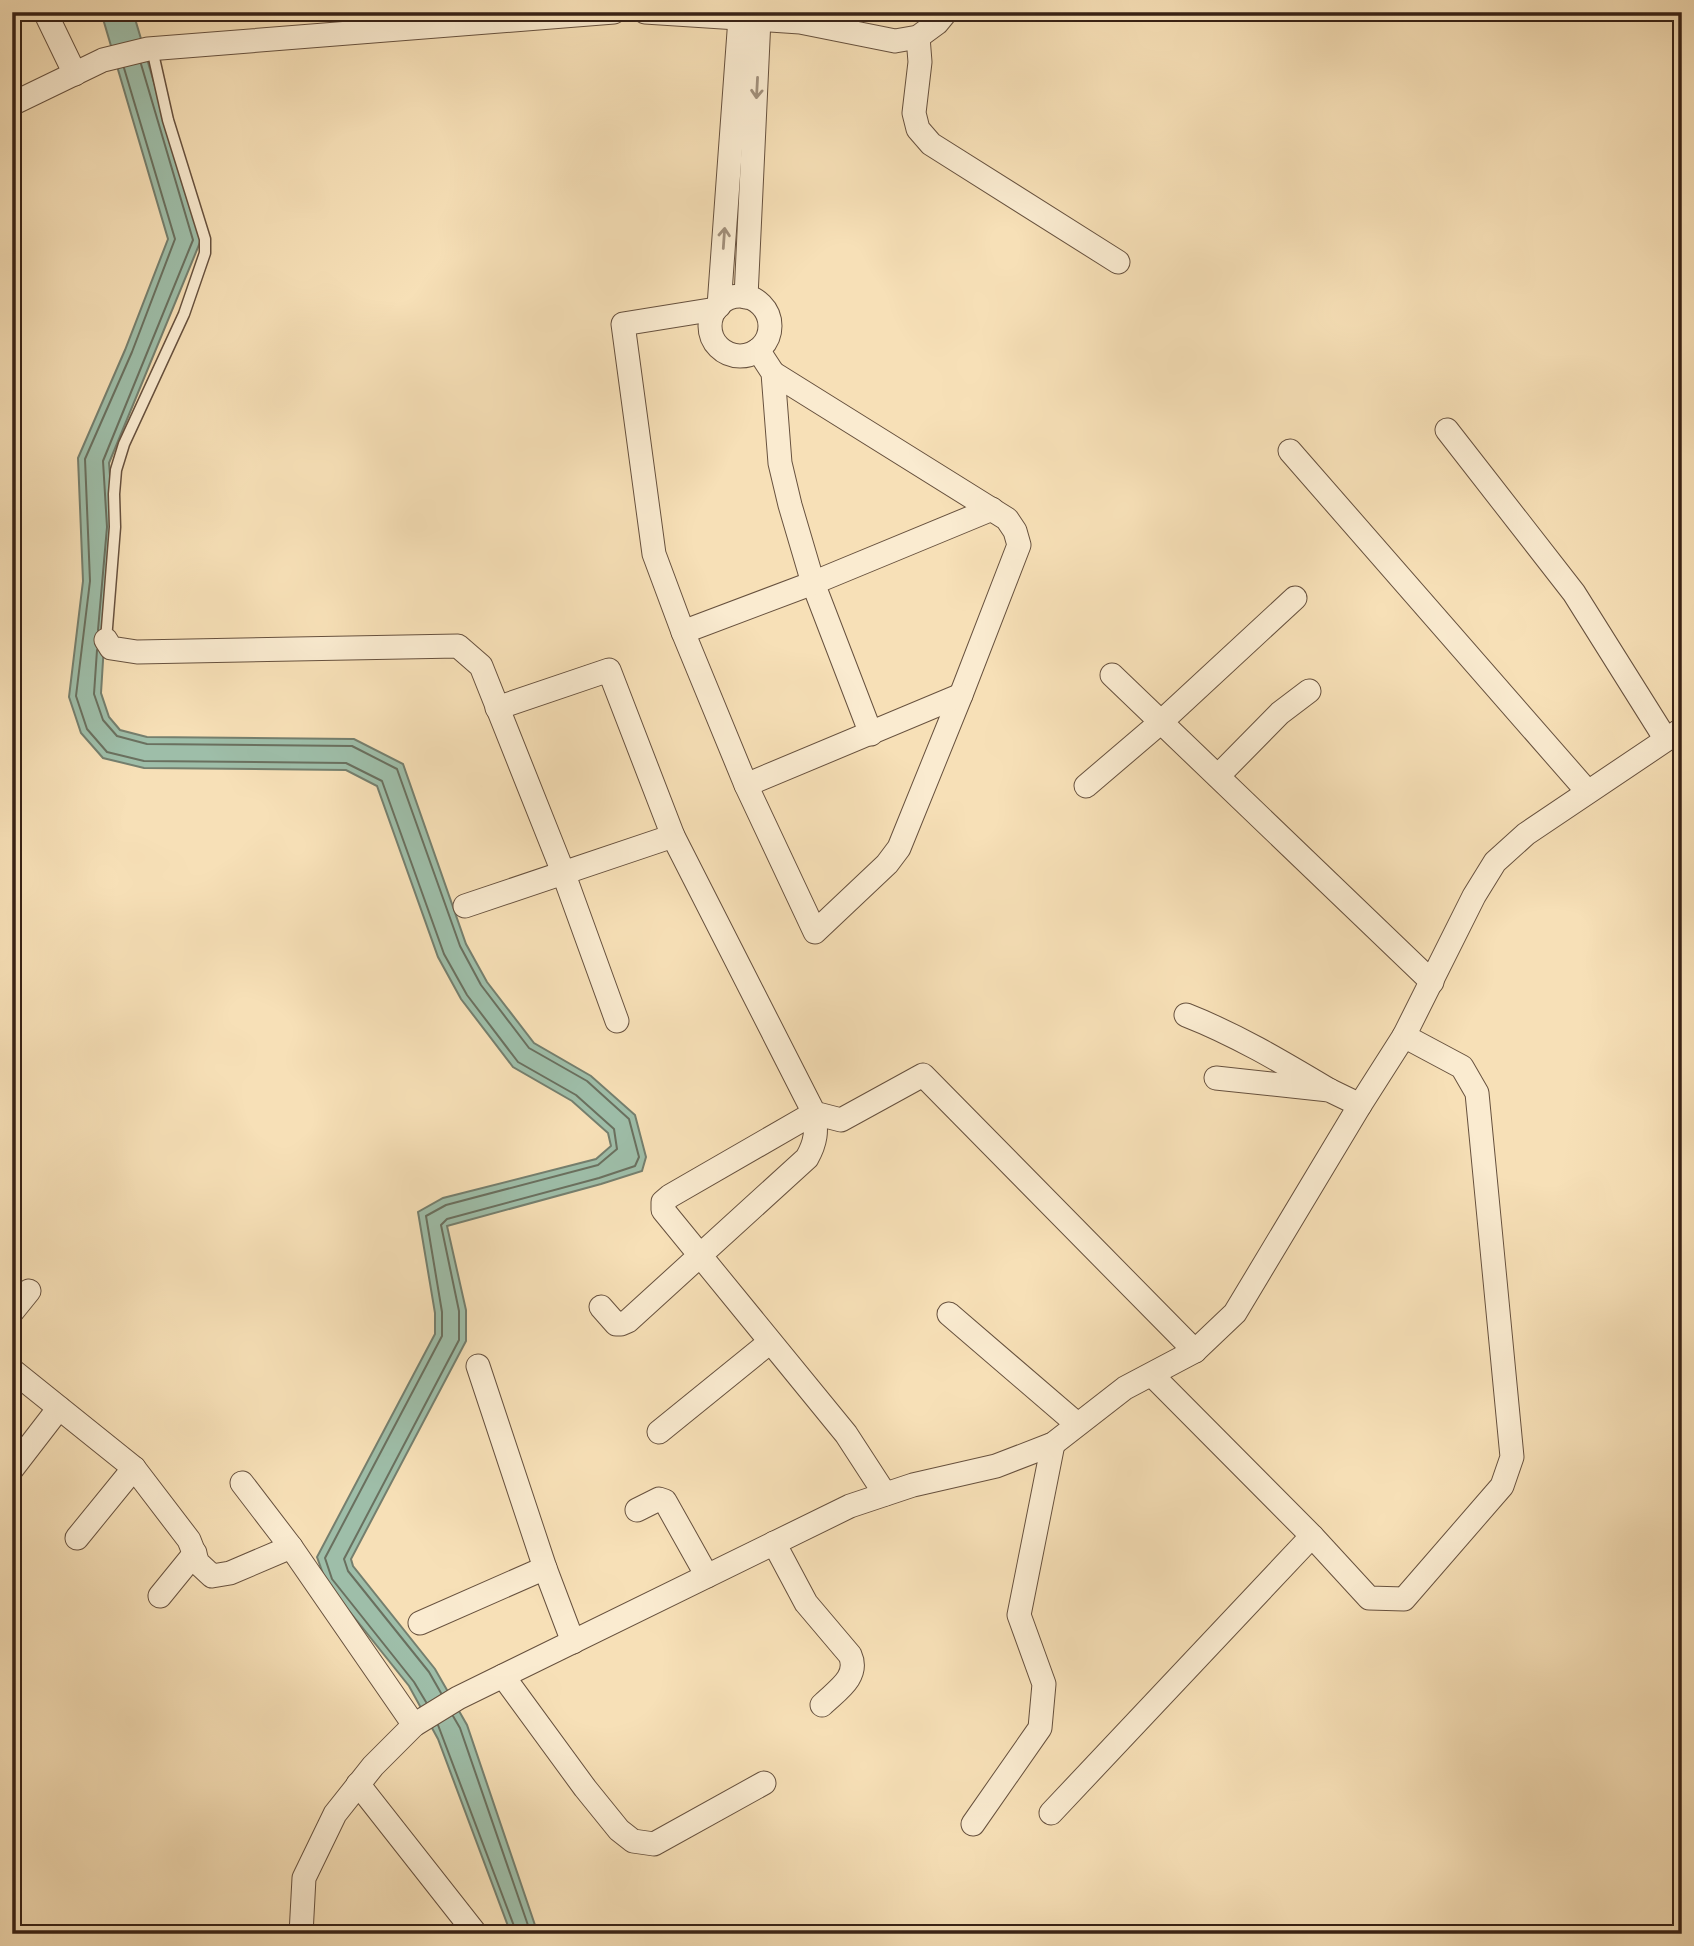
<svg xmlns="http://www.w3.org/2000/svg" width="1694" height="1946" font-family="'IM FELL English',serif">
<style>
.water{fill:#9ebea9;stroke:#757f6e;stroke-width:2}
.lines{fill:none;stroke-linecap:round;stroke-linejoin:round}
.shore{stroke:#6a705f;stroke-width:2}
.service-casing{stroke:#67513e;stroke-width:13}
.minor-casing{stroke:#67513e;stroke-width:25}
.service{stroke:#faebd0;stroke-width:10}
.minor{stroke:#faebd0;stroke-width:23}
.oneway{stroke:#a2907c}
</style>
<rect width="100%" height="100%" fill="#f7e0b7"/>
<filter id="stains"><feTurbulence type="fractalNoise" baseFrequency=".00286" numOctaves="4"/><feColorMatrix values="0 0 0 0 .2 0 0 0 0 .09 0 0 0 0 .02 0 0 0 .5 -.17"/></filter>
<radialGradient id="worn" r=".72"><stop offset=".6" stop-color="#630" stop-opacity="0"/><stop offset="1" stop-color="#630" stop-opacity=".3"/></radialGradient>
<path class="water" d="M101 12H133L201 240 109 463 114 527 108 580 101 693 109 717 120 730 147 737 354 739 403 764 466 944 487 982 534 1043 591 1076 635 1115 646 1157 642 1171 601 1184 447 1226 466 1310V1341L351 1559 353 1566 435 1669 467 1725 538 1934H511L438 1739 409 1686 326 1582 317 1557 435 1334V1313L418 1212 443 1198 596 1159 611 1146 608 1133 572 1101 513 1067 461 999 438 957 377 786 346 770 144 768 103 758 81 733 69 697 83 581 78 458 125 350 168 239Z"/>
<g class="lines">
<g class="shore">
<path d="M124 68 175 239 132 352 85 459 90 581 76 696 87 729 107 752 144 761 346 763 382 781 444 954 467 995 518 1062 576 1095 614 1129 617 1149 598 1165 446 1205 426 1216 442 1312V1336L325 1558 332 1579 414 1682 426 1702"/>
<path d="M98 630 107 527 103 461 193 240 141 64"/>
<path d="M97 650 94 694 103 720 117 736 147 744 352 746 397 769 460 946 481 985 529 1048 587 1081 629 1119 639 1157 635 1166 599 1178 447 1219 441 1225 459 1311V1340L344 1559 348 1571 429 1672 441 1693"/>
<path d="M453 1716 460 1728 531 1934"/>
<path d="M438 1725 517 1934"/>
</g>
<defs>
<path id="service" d="M106 640 115 527 114 494 116 470 124 444 184 314 205 253V239L168 120 152 49"/>
<g id="minor">
<path d="M45 12 75 74"/>
<path d="M645 12 800 22 895 41 918 37 937 23 946 12"/>
<path d="M918 37 920 62 914 113 918 129 931 144 1118 262"/>
<path d="M12 104 103 60 148 49 614 12"/>
<circle cx="740" cy="326" r="30"/>
<path d="M746 297 759 19"/>
<path d="M719 306 740 18"/>
<path d="M716 309 623 324 654 554 683 632 746 785 815 932 887 864 899 848 961 695 1019 545 1015 531 1007 519 773 373"/>
<path d="M758 350 773 373 780 463 790 505 813 583 871 734"/>
<path d="M1447 430 1574 593 1665 738"/>
<path d="M1290 451 1587 791"/>
<path d="M683 632 813 583 992 509"/>
<path d="M106 640 111 648 137 652 458 646 481 666 563 872 617 1021"/>
<path d="M1112 675 1432 982"/>
<path d="M497 708 609 670 673 836 814 1113 841 1120 923 1075 1195 1351"/>
<path d="M1218 776 1280 713 1309 691"/>
<path d="M746 785 961 695"/>
<path d="M1086 786 1161 722 1295 598"/>
<path d="M465 906 673 836"/>
<path d="M1186 1015C1237 1035 1282 1062 1329 1090"/>
<path d="M1216 1078 1329 1090 1360 1105"/>
<path d="M601 1307 616 1324H621L628 1321 807 1158C816 1142 817 1131 814 1113L670 1196 663 1202V1210L846 1434 885 1494"/>
<path d="M12 1312 29 1291"/>
<path d="M949 1314 1077 1424"/>
<path d="M478 1366 545 1568 573 1642"/>
<path d="M12 1370 134 1468 189 1540 198 1563 212 1576 230 1573 291 1547"/>
<path d="M1152 1375 1312 1536 1369 1598 1404 1599 1502 1486 1512 1457 1477 1093 1462 1067 1404 1036"/>
<path d="M659 1432 770 1342"/>
<path d="M12 1469 59 1408"/>
<path d="M242 1483 291 1547 414 1725"/>
<path d="M637 1510 659 1499 665 1501 707 1576"/>
<path d="M77 1538 134 1468"/>
<path d="M774 1543 806 1603 850 1655C860 1677 836 1691 822 1705"/>
<path d="M160 1596 195 1553"/>
<path d="M420 1623 545 1568"/>
<path d="M503 1676 585 1788 619 1830 633 1841 654 1844 764 1783"/>
<path d="M358 1784 476 1934"/>
<path d="M1051 1813 1312 1536"/>
<path d="M973 1824 1040 1728 1044 1684 1019 1615 1053 1444"/>
<path d="M301 1934 304 1878 335 1814 373 1766 414 1725 458 1698 850 1506 913 1485 996 1466 1053 1444 1125 1388 1195 1351 1235 1313 1360 1105 1404 1036 1474 896 1495 862 1526 834 1682 729"/>
</g>
</defs>
<use href="#service" class="service-casing"/>
<use href="#minor" class="minor-casing"/>
<use href="#service" class="service"/>
<use href="#minor" class="minor"/>
</g>
<defs><path id="oneway-shaft" d="M-6 0H5M1.5-3L5.5 0L1.5 3" fill="none" stroke-width="1.6" stroke-linecap="round" stroke-linejoin="round" transform="scale(1.75)"/></defs>
<g class="oneway">
<use href="#oneway-shaft" transform="translate(757 88) rotate(93)"/>
<use href="#oneway-shaft" transform="translate(724 238) rotate(-86)"/>
</g>
<rect width="1694" height="1946" fill="none" stroke="#f7e0b7" stroke-width="42"/>
<rect x="14" y="14" width="1666" height="1918" fill="none" stroke="#372115" stroke-width="3.5"/>
<rect x="21" y="21" width="1652" height="1904" fill="none" stroke="#372115" stroke-width="2"/>
<rect width="100%" height="100%" filter="url(#stains)"/>
<rect width="100%" height="100%" fill="url(#worn)"/>
</svg>
